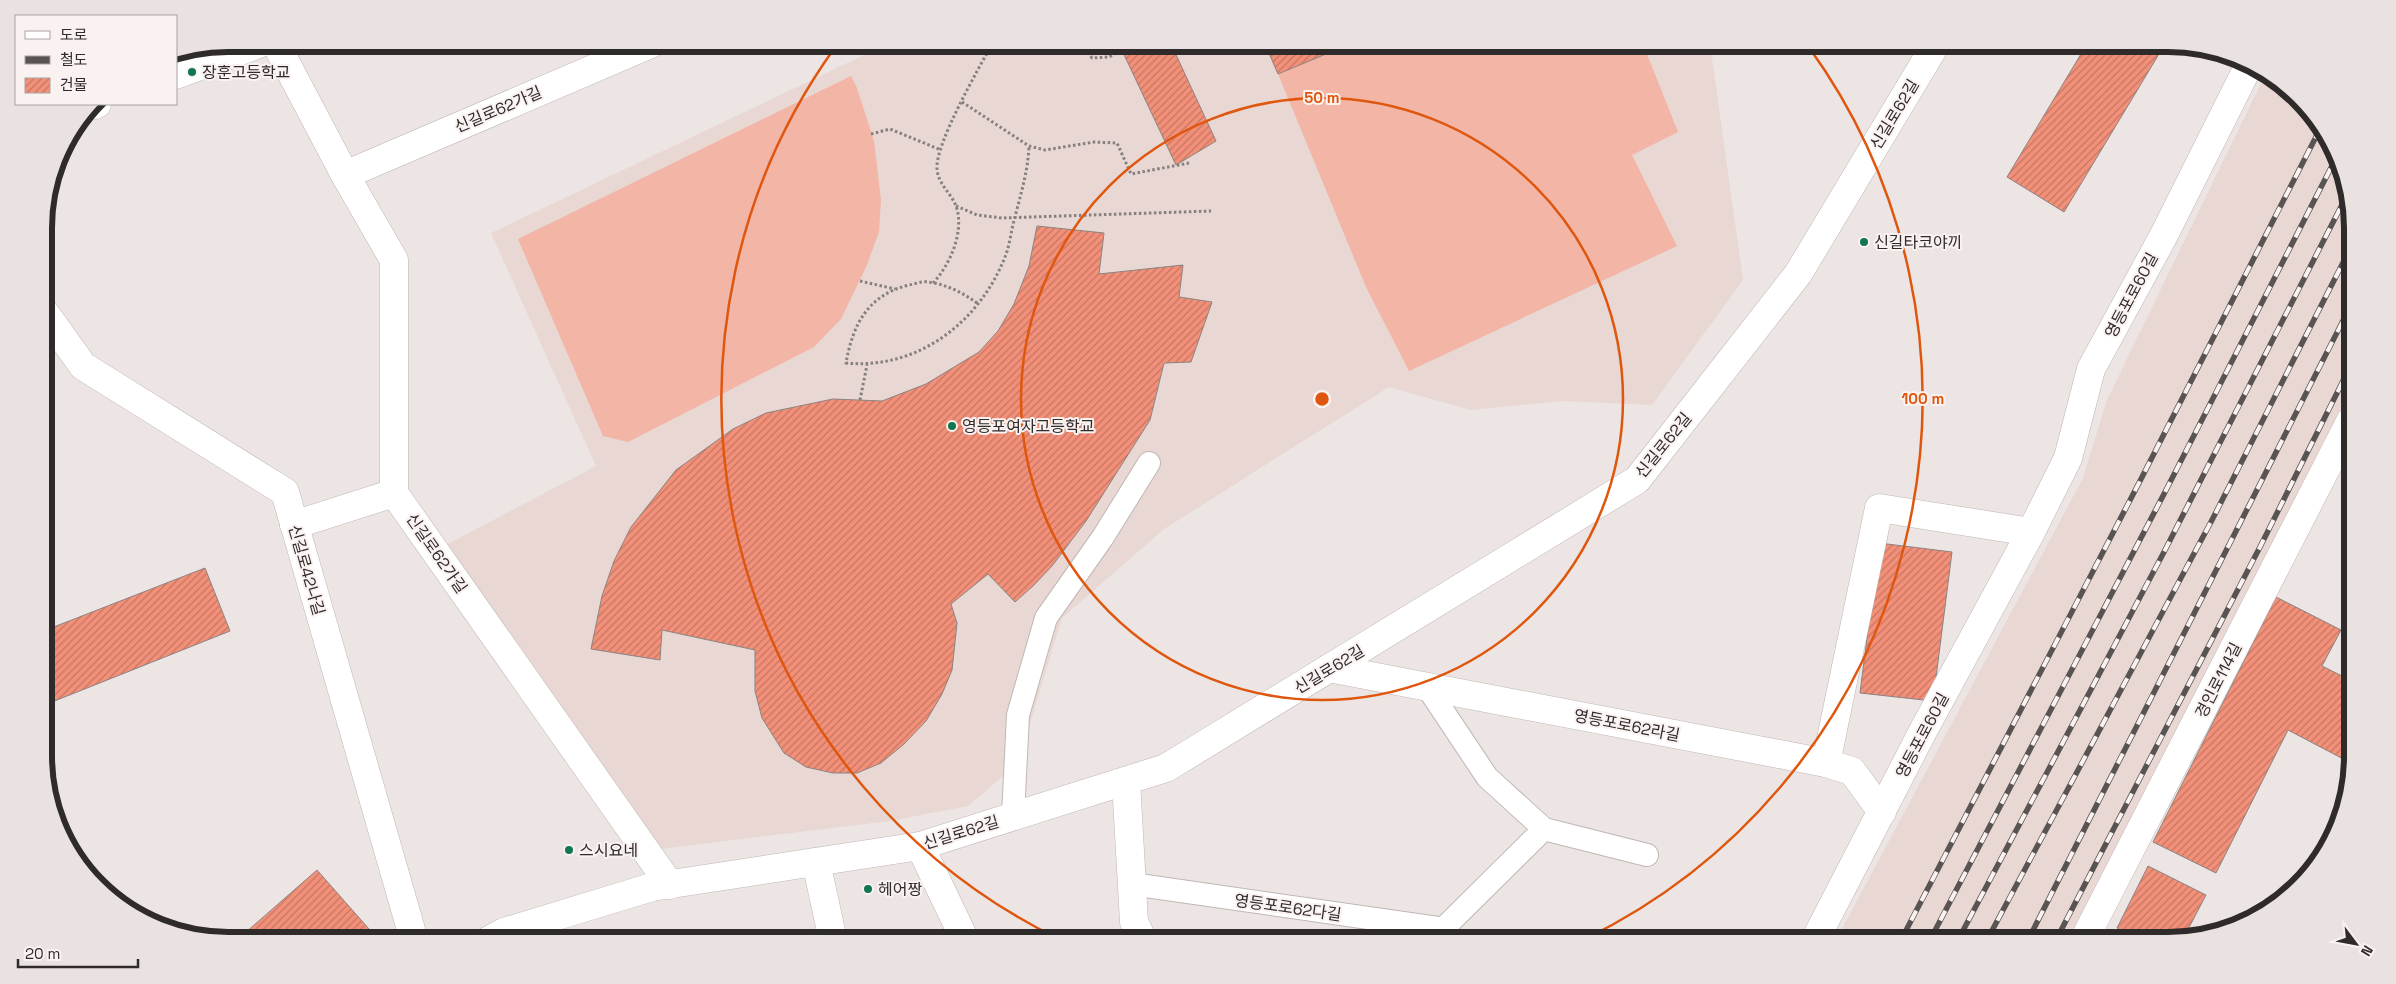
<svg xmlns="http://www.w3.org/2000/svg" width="2396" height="984" font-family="'Space Grotesk','Noto Sans KR',sans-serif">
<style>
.built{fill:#e8d7d3}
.pitch{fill:#f2b5a6}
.building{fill:url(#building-hatch);stroke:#8b8381}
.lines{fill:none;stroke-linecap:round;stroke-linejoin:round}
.service-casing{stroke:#bfb7b5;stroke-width:24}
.minor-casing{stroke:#bfb7b5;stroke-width:29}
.path{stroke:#85807e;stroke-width:3;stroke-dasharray:2.5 2.5;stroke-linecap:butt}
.service{stroke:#fff;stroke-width:22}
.minor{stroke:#fff;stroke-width:28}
.rail-casing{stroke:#585453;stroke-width:5.5}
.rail{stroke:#faf2f0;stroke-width:4;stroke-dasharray:11;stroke-linecap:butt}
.ring{fill:none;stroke:#df570e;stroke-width:2.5}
.poi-dot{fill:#107750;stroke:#faf2f0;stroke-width:2}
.labels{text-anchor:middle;stroke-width:4;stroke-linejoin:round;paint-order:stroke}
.poi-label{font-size:16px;fill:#2e2b2a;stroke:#faf2f0;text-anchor:start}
.street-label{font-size:16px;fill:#2e2b2a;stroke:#faf2f0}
.rim{fill:none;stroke:#2e2b2a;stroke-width:6}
.centre{fill:#df570e;stroke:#faf2f0;stroke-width:2.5}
.ring-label{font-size:15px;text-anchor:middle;font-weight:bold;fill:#df570e;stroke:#faf2f0;stroke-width:4;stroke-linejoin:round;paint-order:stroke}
</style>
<defs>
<pattern id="building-hatch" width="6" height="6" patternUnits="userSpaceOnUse" patternTransform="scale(1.25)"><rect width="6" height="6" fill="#f39079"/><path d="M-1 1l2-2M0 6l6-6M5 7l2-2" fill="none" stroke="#c57663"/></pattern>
</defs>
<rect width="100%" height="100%" fill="#ede5e3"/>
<g class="built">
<path d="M887 44H1710L1743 280 1652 405 1563 401 1471 410 1389 387 1164 529 1062 618 1018 763 968 806 890 821 660 849 429 554 596 466 491 233Z"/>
<path d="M2266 73 2307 107 2338 157 2351 204V420L2078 940H1836L2083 478 2107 400Z"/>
</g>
<g class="pitch">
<path d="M1350 44H1643L1678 132 1632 155 1677 246 1409 371 1366 287 1278 74Z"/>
<path d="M851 76 857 88 874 141 881 200 879 232 866 267 841 319 814 347 628 442 603 436 518 239Z"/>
</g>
<g class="building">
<path d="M1119 44H1171L1216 141 1176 165Z"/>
<path d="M1265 44H1350L1278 74Z"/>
<path d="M2087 44H2165L2064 212 2007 177Z"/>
<path d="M1037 226 1104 233 1099 274 1183 265 1179 297 1212 302 1191 362 1164 363 1150 420 1086 521 1052 566 1033 586 1015 602 988 574 951 604 957 623 952 670 942 694 926 721 904 744 881 763 857 773H833L806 767 784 753 762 718 755 691V650L662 630 660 660 591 649 602 596 614 561 631 527 676 470 733 429 766 413 833 399 882 401 926 384 979 352 998 331 1014 304 1029 266Z"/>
<path d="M1879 543 1952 552 1933 701 1860 693Z"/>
<path d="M205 568 230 631 47 704 46 630Z"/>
<path d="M2276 597 2341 630 2322 666 2352 681 2351 763 2288 730 2216 873 2153 842Z"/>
<path d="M2148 866 2206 895 2183 939 2140 940 2117 928Z"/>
<path d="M317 870 369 929 356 940H237Z"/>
</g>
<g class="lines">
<defs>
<g id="service">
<path d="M1427 687 1487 777 1544 829 1647 855"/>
<path d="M1013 816 1018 715 1046 618 1103 537 1149 463"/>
<path d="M1132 884 1445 929"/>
<path d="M1441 940 1448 924 1544 829"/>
</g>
<g id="minor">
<path d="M276 44 345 175 394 260V493L670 885"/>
<path d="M176 75 259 44"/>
<path d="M95 105 97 104"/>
<path d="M345 175 651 44"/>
<path d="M45 313 83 366 285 492 414 940"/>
<path d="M294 525 394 493"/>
<path d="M1329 668 1826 763 1852 771 1882 812"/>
<path d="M1826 763 1879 508 2031 532"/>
<path d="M1126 781 1134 922 1143 940"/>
<path d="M920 846 965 940"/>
<path d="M816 862 833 940"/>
<path d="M489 940 504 932 652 887 920 846 1166 768 1637 480 1798 274 1936 44"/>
<path d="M1815 940 1923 731 2031 532 2068 458 2091 369 2164 235 2249 65"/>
<path d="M2084 940 2351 420"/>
</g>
</defs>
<use href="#service" class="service-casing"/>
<use href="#minor" class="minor-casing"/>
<g class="path">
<path d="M1082 44 1092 58 1109 57 1122 50"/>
<path d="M962 102 1029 146 1045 150 1094 142 1117 143 1131 174 1189 163"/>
<path d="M871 134 890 129 941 150"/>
<path d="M956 206 977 215 1002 218 1211 211"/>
<path d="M860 281 895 289"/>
<path d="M933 283C950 265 965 231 956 206 951 193 938 184 937 169 935 144 979 68 992 44"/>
<path d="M977 303C963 293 946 284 928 282 922 281 915 284 909 285 868 295 853 324 846 363 917 370 979 323 1005 257 1010 245 1011 230 1015 217 1021 193 1028 171 1029 146"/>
<path d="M860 400 867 365"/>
</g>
<use href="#service" class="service"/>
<use href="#minor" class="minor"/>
<defs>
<g id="rail">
<path d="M1901 940 2140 481 2320 129"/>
<path d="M1930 940 2164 494 2337 156"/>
<path d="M1958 940 2164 552 2348 193"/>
<path d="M1987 940 2212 520 2351 247"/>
<path d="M2028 940 2351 305"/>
<path d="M2056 940 2261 545 2351 365"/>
</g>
</defs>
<use href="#rail" class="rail-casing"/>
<use href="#rail" class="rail"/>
</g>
<g class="ring">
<circle cx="1322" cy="399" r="301"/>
<path d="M1059 939A601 601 0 0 1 836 46M1808 46A601 601 0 0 1 1585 939"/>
</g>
<g class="poi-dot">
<circle cx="192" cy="72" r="5"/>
<circle cx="1864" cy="242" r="5"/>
<circle cx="952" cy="426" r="5"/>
<circle cx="569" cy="850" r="5"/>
<circle cx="868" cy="889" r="5"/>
</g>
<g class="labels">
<g class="poi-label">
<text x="202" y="78">장훈고등학교</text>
<text x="1874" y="248">신길타코야끼</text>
<text x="962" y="432">영등포여자고등학교</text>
<text x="579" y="856">스시요네</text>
<text x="878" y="895">헤어짱</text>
</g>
<g class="street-label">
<text transform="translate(498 109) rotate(-23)" y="6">신길로62가길</text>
<text transform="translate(1894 114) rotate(-59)" y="6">신길로62길</text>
<text transform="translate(2131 295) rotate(-62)" y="6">영등포로60길</text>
<text transform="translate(1663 445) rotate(-51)" y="6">신길로62길</text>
<text transform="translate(437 553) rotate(55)" y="6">신길로62가길</text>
<text transform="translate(307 570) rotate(74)" y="6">신길로42나길</text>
<text transform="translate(1329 669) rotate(-31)" y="6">신길로62길</text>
<text transform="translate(2218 680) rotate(-63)" y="6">경인로114길</text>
<text transform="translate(1627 725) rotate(11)" y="6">영등포로62라길</text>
<text transform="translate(1922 735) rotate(-62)" y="6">영등포로60길</text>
<text transform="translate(961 832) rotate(-17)" y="6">신길로62길</text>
<text transform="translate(1288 907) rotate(8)" y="6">영등포로62다길</text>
</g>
</g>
<path d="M0 0H2396V984H0ZM228 52H2168A176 176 0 0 1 2344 228V756A176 176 0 0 1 2168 932H228A176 176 0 0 1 52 756V228A176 176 0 0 1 228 52Z" fill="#eae2e0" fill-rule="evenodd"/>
<path class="rim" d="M228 52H2168A176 176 0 0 1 2344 228V756A176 176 0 0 1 2168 932H228A176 176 0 0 1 52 756V228A176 176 0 0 1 228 52Z"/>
<circle cx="1322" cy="399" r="8" class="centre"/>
<g class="ring-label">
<text x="1322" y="103">50 m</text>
<text x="1923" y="404">100 m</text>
</g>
<rect x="15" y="15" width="162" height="90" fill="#faf2f0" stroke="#a8a2a1"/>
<rect x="25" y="31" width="25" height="8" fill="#ffffff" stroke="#a8a2a1"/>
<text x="60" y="40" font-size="15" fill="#2e2b2a">도로</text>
<rect x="25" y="56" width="25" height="8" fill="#585453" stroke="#a8a2a1"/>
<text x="60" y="65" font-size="15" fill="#2e2b2a">철도</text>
<rect x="25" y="78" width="25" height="15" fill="url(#building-hatch)" stroke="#a8a2a1"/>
<text x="60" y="90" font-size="15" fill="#2e2b2a">건물</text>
<g transform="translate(2356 944) rotate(122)" stroke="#faf2f0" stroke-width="4" paint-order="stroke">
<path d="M0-4L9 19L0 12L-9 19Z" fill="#2e2b2a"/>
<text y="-8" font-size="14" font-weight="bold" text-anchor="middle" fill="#2e2b2a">N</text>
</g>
<path d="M18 959v8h120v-8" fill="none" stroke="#2e2b2a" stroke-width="2.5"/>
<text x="25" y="959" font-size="15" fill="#2e2b2a" stroke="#faf2f0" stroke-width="4" paint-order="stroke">20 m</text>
</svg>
